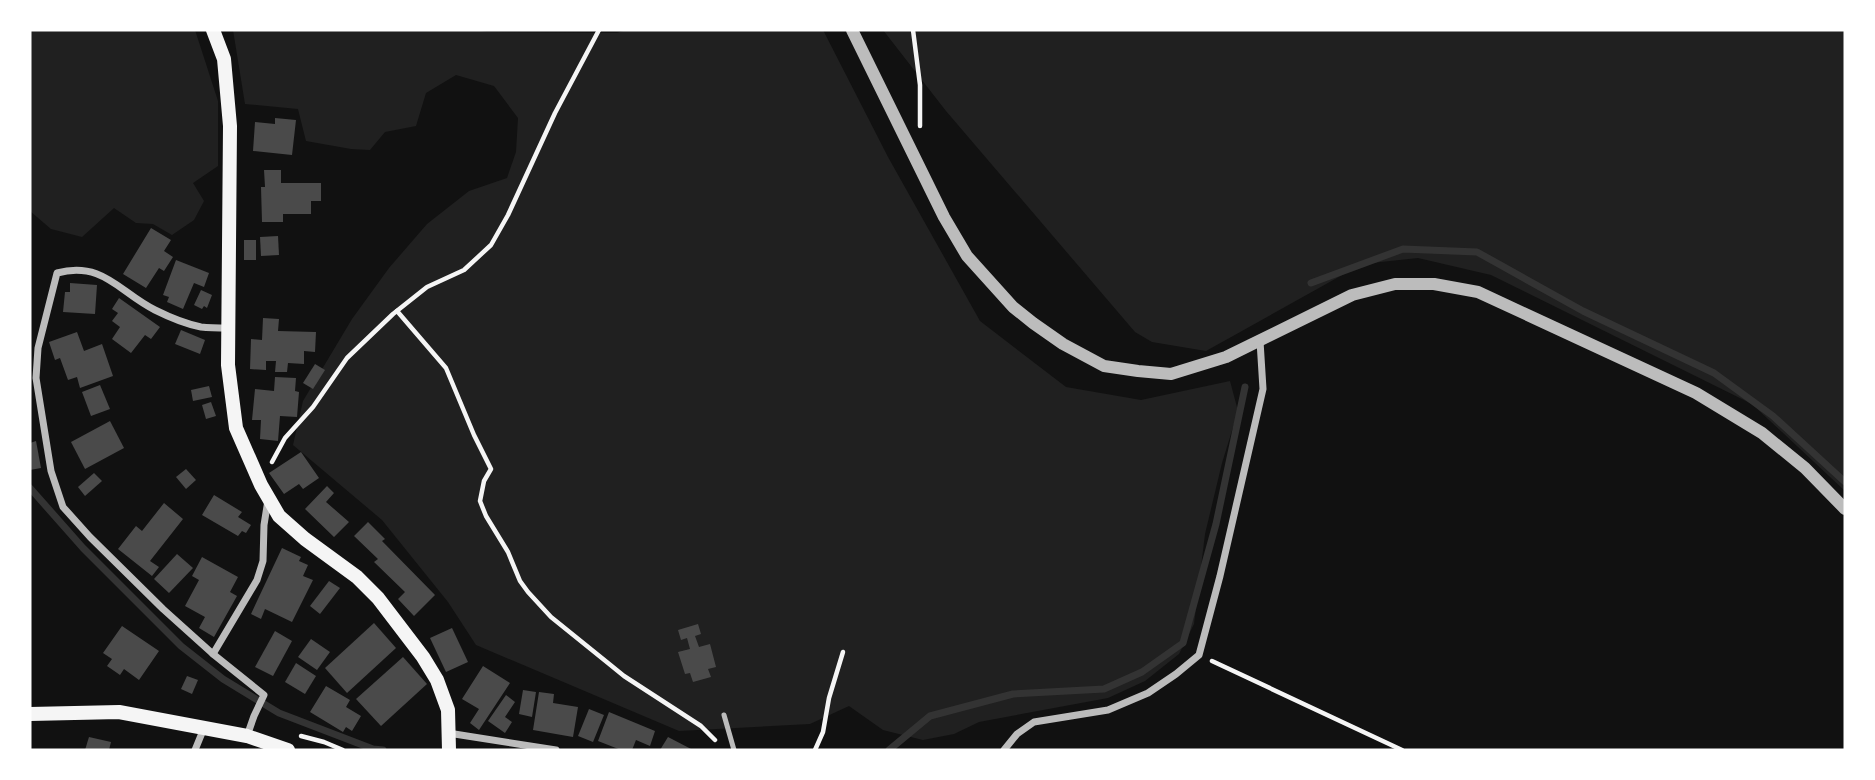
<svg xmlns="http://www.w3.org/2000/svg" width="1875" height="780" font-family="'Nunito Sans',sans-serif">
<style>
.green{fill:#202020}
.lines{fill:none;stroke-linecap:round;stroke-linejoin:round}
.stream{stroke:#333;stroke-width:7}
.building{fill:#4a4a4a}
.path{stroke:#f5f5f5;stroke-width:4.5}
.service{stroke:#bcbcbc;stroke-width:5}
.minor{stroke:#bcbcbc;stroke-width:7}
.tertiary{stroke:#bcbcbc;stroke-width:12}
.secondary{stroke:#f5f5f5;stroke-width:14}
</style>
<rect width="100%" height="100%" fill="#111"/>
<g class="green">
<path d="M30 30H195L218 101V166L193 183 204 201 194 220 172 235 153 224 136 223 114 208 82 237 51 229 30 211Z"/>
<path d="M233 30H475L487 32 617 33 626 30H823L888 157 980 321 1066 387 1141 400 1230 381 1238 411 1222 463 1205 534 1194 624 1179 654 1145 681 1108 698 979 722 954 734 923 740 883 730 849 706 810 724 679 731 476 645 448 602 382 520 293 445 303 401 352 319 389 268 427 224 469 191 507 178 516 152 518 118 494 86 456 75 426 93 416 126 385 132 370 150 351 149 306 141 298 109 245 104Z"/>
<path d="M883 30H1845V491L1752 404 1491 275 1418 258 1362 264 1206 351 1152 342 1135 332 946 111Z"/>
</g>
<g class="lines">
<g class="stream">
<path d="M1311 283 1403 249 1477 252 1583 311 1714 373 1773 416 1845 482"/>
<path d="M30 488 83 548 181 646 223 679 279 713 373 749 383 750"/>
<path d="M889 750 930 716 1013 694 1104 689 1142 672 1183 643 1216 524 1245 387"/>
</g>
</g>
<g class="building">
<path d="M275 118 296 120 292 155 253 151 255 122 275 124Z"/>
<path d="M264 170H281V183H321V201H311V214H283V222H262L261 187H265Z"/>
<path d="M151 228 171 240 164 251 173 257 164 271 159 268 146 288 123 274Z"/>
<path d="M278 236 279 255 261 256 260 237Z"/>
<rect x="244" y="240" width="12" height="20"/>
<path d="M176 260 209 273 204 287 194 283 183 309 167 302 169 297 163 295Z"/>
<path d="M70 283 97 285 95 314 63 312 65 292H70Z"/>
<path d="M201 290 212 295 207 308 204 306 202 309 194 305Z"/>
<path d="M119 298 160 327 151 339 145 335 131 353 112 339 120 327 112 321 118 313 112 309Z"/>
<path d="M263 318 279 319 278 331 316 332 315 352 304 351V364L288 363 287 372H275L276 361H266V370L250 369 251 339 262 340Z"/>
<path d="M181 330 205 340 200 354 175 344Z"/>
<path d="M77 332 84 351 102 344 113 376 80 388 77 377 68 380 60 358 55 360 49 342Z"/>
<path d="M315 364 325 370 313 389 303 383Z"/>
<path d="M275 377 296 378 295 391 299 392 297 417 280 416 278 441 260 439 261 420H252L255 389 274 391Z"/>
<path d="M100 385 110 409 91 416 82 392Z"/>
<path d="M209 386 212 397 193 401 191 390Z"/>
<path d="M211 402 216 416 206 419 202 405Z"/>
<path d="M110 421 124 448 85 469 71 442Z"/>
<path d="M36 441 41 468 30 470V443Z"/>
<path d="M301 452 319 478 303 489 299 484 284 494 269 473Z"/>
<path d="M186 469 196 480 186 489 176 477Z"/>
<path d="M94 473 102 481 85 496 78 487Z"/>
<path d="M327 486 334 493 326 502 349 522 334 537 305 509Z"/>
<path d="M214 495 242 512 238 517 251 525 246 533 242 531 238 536 202 515Z"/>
<path d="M164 503 183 519 150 561 159 567 152 576 118 549 136 526 142 531Z"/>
<path d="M368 522 385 539 382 541 435 595 414 616 398 599 405 592 374 562 378 559 354 536Z"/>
<path d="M282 548 301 557 299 561 308 565 303 576 313 580 292 622 265 609 261 619 251 614Z"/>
<path d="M177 554 193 568 169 593 154 579Z"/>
<path d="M202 557 238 577 230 592 237 596 214 637 199 628 205 617 185 606 199 580 192 576Z"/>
<path d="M329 581 340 588 320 614 310 606Z"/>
<path d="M374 623 396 648 347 693 325 668Z"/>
<path d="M698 624 701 634 695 636 699 647 710 644 716 667 708 669 711 677 693 682 690 673 685 674 678 652 690 649 687 638 681 640 678 630Z"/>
<path d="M122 626 159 651 139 680 124 669 120 675 107 666 112 659 103 653Z"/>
<path d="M452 628 468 662 446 672 430 638Z"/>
<path d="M275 631 292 641 273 676 255 667Z"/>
<path d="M311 639 330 652 317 670 298 657Z"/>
<path d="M403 657 427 684 381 726 356 699Z"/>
<path d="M296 663 316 676 305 694 285 682Z"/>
<path d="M483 666 510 683 479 730 470 723 479 709 462 699Z"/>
<path d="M187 676 198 680 192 694 181 689Z"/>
<path d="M326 686 350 700 346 707 361 716 352 731 346 727 343 732 310 712Z"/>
<path d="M523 690 536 692 532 717 519 714Z"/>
<path d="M539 692 554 694 553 703 578 707 573 737 533 730Z"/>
<path d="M506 695 515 702 505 717 512 722 505 733 488 721Z"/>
<path d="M589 709 604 715 593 742 578 736Z"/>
<path d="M609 712 655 731 650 746 636 740 632 750H621L598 741Z"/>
<path d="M89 737 111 742 109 750H85Z"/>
<path d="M668 737 693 750H660Z"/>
</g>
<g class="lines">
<g class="path">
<path d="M913 30 920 85V126"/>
<path d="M397 311 446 368 474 435 491 469 484 481 480 501 486 516 508 552 520 581 528 592 551 617 608 663 624 676 701 726 715 740"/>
<path d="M272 462 285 438 313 407 347 358 393 314 427 287 464 270 491 245 508 215 555 113 599 30"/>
<path d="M1212 661 1402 750"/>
<path d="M301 736 324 742 343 750"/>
<path d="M815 750 823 732 829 698 843 652"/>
</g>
<path class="service" d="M724 715 734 750"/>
<g class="minor">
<path d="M229 328C220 328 210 328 201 327 186 324 169 317 155 310 119 292 103 261 57 273L38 348 36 378 51 471 63 507 90 537 163 609 213 654 264 695 254 716 247 736"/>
<path d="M213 654 257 580 263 561 264 525 268 500"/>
<path d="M448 733 556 750"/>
<path d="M195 750 204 728"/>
<path d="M1004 750 1017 734 1034 722 1108 710 1148 693 1176 674 1199 655 1220 576 1263 389 1260 341"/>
</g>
<path class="tertiary" d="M852 30 944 217 967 256 1013 307 1033 323 1063 344 1104 366 1138 371 1171 374 1226 357 1352 295 1395 284H1434L1478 292 1696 393 1762 433 1805 468 1845 509"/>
<g class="secondary">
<path d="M213 30 224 59 230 126 228 365 236 428 261 485 279 516 305 539 357 577 378 598 423 657 437 680 448 710 449 750"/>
<path d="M30 714 119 712 247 736 288 750"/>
</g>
</g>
<rect width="1875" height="780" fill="none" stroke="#ffffff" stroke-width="63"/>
</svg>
